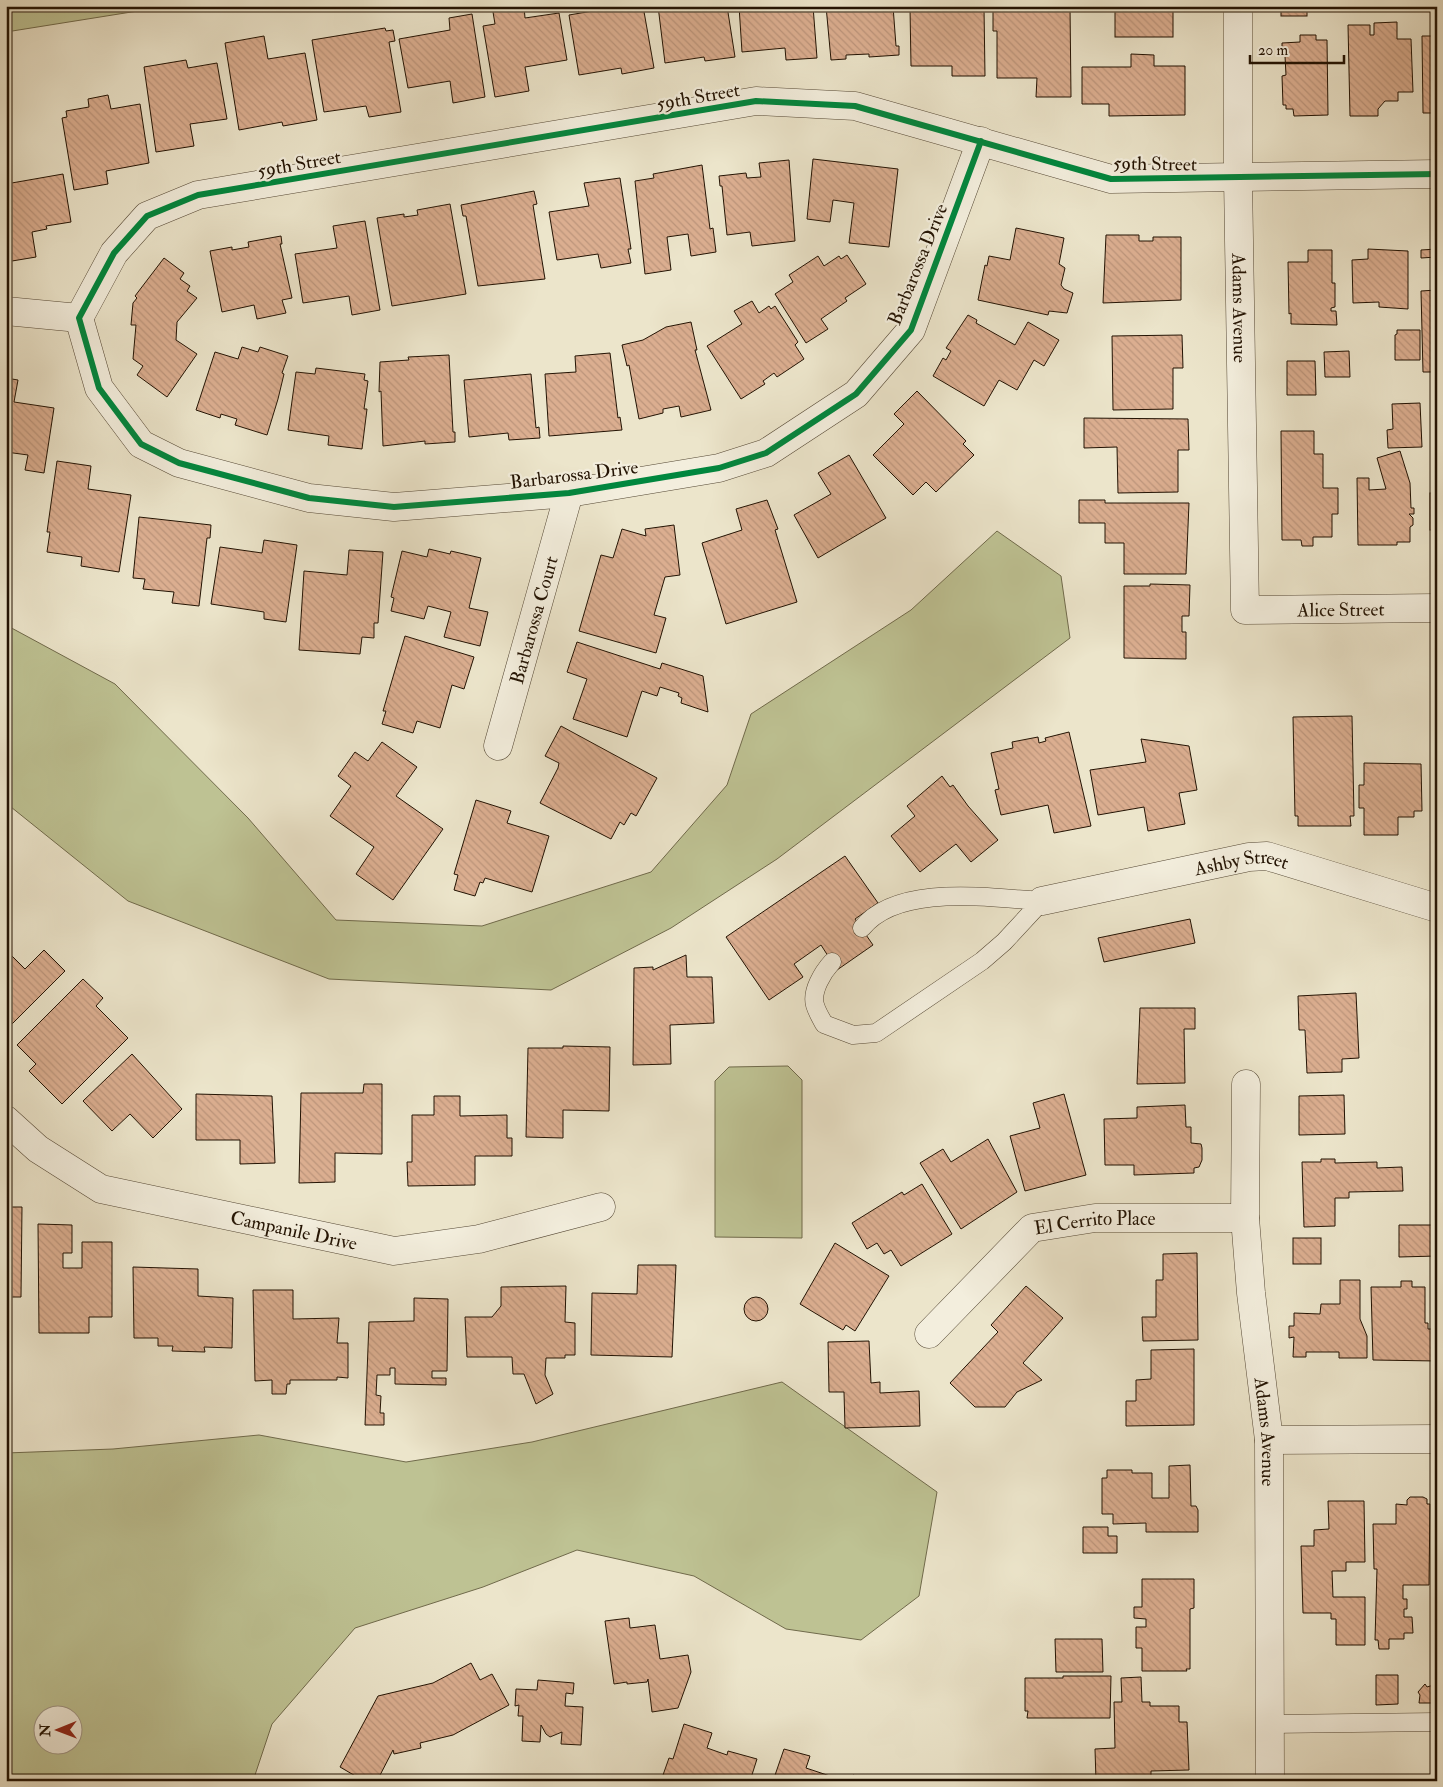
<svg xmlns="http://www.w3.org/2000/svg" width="1443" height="1787" font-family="'IM FELL Double Pica',serif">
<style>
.green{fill:#bec293;stroke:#706a4b;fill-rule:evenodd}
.building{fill:url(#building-back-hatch);stroke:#231303}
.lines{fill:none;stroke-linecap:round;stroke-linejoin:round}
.service-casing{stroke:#554835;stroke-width:19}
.minor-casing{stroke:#554835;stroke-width:29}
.service{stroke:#f3eedd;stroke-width:18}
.minor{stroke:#f3eedd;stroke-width:28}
.cycleway-casing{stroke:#f3eedd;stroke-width:9}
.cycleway{stroke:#00873e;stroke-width:6}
.labels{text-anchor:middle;stroke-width:4.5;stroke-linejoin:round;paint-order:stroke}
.street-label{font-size:19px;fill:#231303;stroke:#f3eedd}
</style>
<defs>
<pattern id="building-back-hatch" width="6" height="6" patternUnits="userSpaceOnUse" patternTransform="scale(1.25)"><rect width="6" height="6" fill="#dbae90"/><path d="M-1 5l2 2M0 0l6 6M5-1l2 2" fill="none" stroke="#bc957b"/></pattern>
</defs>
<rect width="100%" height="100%" fill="#ece5cb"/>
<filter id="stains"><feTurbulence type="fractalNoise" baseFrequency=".004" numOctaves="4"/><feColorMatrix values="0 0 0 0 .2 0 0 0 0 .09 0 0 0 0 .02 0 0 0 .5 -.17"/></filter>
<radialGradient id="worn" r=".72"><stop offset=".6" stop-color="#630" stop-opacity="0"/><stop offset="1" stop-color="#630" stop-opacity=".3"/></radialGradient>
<g class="green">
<path d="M6 6H169L6 32Z"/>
<path d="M997 531 1061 576 1070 638 777 859 671 928 551 990 329 979 128 901 6 803V625L115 684 248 818 336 920 482 926 651 872 727 785 751 714 911 610Z"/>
<path d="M788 1066 802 1080V1238L715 1237V1081L729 1067Z"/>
<path d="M782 1382 937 1492 919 1596 861 1640 786 1629 694 1576 577 1550 483 1587 355 1628 272 1724 253 1781H6V1453L113 1449 259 1435 406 1462 532 1442ZM42 1714H72V1744H42Z"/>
</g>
<g class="building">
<path d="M492 6H524L525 18 559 13 567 60 525 67 529 91 495 97 483 26 495 24Z"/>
<path d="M643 6 654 68 622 74 621 68 579 75 569 15 622 6Z"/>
<path d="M658 6H727L735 57 705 61 704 57 665 63Z"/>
<path d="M739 6H813L817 58 786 60 785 48 742 52Z"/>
<path d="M826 6H893L896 46H899V55L869 57V54L846 55V59L831 60Z"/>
<path d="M933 6H979V8H984L985 76H952V66H911L910 8H933Z"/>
<path d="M993 6H1070L1071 97H1036L1037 78H997V31H993Z"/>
<rect x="1115" y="6" width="58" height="31"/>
<rect x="1281" y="6" width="26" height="10"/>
<path d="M472 14 485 97 453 103 450 81 408 88 399 39 450 30 449 18Z"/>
<path d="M1397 22V39H1411L1413 92H1398V101H1385L1378 109V116H1350L1348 25H1370V35H1374V23Z"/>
<path d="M385 28 386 31 393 30 395 41 389 42 401 112 369 117 366 106 324 112 312 40Z"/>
<path d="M1300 35H1316V40H1327L1328 115 1294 116 1293 109H1286V105H1283L1282 76 1286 75 1285 56H1282V43L1300 42Z"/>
<path d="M264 36 268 59 305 53 317 120 283 126 282 122 239 130 225 43Z"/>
<path d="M1422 36H1437V113H1423Z"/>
<path d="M1131 54 1154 55V66H1185V115L1109 116V104H1082V67H1131Z"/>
<path d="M186 60 188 68 217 63 227 119 190 124 194 146 156 152 144 67Z"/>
<path d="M108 95 111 109 140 104 149 163 106 171 108 184 74 190 62 118 67 117 66 111 89 107 88 99Z"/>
<path d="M813 159 898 169 889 247 849 243 854 203 833 200 830 222 807 219Z"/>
<path d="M789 160 795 241 752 246 750 232 727 235 722 186H720L719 176 746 173 747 178 761 177 759 163Z"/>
<path d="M702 165 710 229 713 228 716 252 691 256 688 234 667 237 671 270 645 274 635 181 654 178 653 174Z"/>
<path d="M63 174 71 222 46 226 47 229 32 232 36 257 6 262V184Z"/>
<path d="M620 178 631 249H628L631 263 601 268 598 254 557 260 549 212 589 206 584 183Z"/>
<path d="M534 191 537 204 533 205 545 279 478 286 466 216H463L461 205Z"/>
<path d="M450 204 466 294 392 306 377 218 404 214V217L418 215 417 210Z"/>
<path d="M365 221 380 310 352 315 349 296 303 303 295 254 337 248 333 226Z"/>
<path d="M1016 228 1064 238 1059 264 1065 268 1061 285 1064 289 1073 293 1067 313 1049 311 1048 315 978 300 985 265 987 266 989 256 1010 260Z"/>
<path d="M1106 235H1139V241H1153V237H1181V300L1103 303Z"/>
<path d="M281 236 282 244H280L292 298 282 300 286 313 257 319 254 305 222 312 210 251 232 247V250L249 247 248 242Z"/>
<path d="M1368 249 1408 251V309L1379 307V302L1353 303 1352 260 1368 259Z"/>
<path d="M1437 249V257L1421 258V250Z"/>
<path d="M1308 250H1332V283H1335V307L1331 308V311H1336L1337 325 1291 324V313L1289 314 1288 262H1308Z"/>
<path d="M847 255 866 284 845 298 847 301 821 319 828 329 806 343 775 294 793 282 789 275 818 256 824 266 839 256 841 259Z"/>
<path d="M164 258 184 273 180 279 190 286 187 291 197 298 177 322 176 340 197 354 167 397 137 375 143 366 133 359 136 325H131L133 303 137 298 135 296Z"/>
<path d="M1437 290V372H1423L1421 291Z"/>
<path d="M752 301 759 313 769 306 771 309 775 306 798 342 795 345 804 359 777 377 774 373 763 381 765 384 741 399 707 346 742 324 734 311Z"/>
<path d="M968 315 977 320 976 323 1015 345 1028 322 1059 340 1044 366 1034 360 1017 390 999 380 984 406 933 376 943 358 946 360 951 351 946 348Z"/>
<path d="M691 322 697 350H695L711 410 681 417 679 406 663 409V413L639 419 629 365 627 366 622 345 643 340 666 327Z"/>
<path d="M1397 330H1420V360H1395V335L1397 334Z"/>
<path d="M1182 335 1183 368H1173V409L1113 410 1112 336Z"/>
<path d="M242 347 258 352 260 347 288 356 282 373 284 374 278 399 267 435 235 425 237 419 221 414 220 418 196 410 215 352 238 359Z"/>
<path d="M1349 351 1350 377H1325L1324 352Z"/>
<path d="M610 353 618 418 620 417 622 430 549 436 545 374 576 372 575 356Z"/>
<path d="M449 355 453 432H455V442L425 444V441L383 446 381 391 379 392 380 362 409 360 408 357Z"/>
<path d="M1287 361H1315L1316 395H1287Z"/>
<path d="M316 368 365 374 364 380 368 381 364 409H367L362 449 328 445 329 436 288 430 296 372 315 374Z"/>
<path d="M531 374 536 428 539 427 540 438 509 440 508 433 469 437 464 380Z"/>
<path d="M6 378 18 380 14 402 54 408 44 473 25 470 28 455 6 452Z"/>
<path d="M917 391 966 441 963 444 974 455 936 492 926 482 913 495 873 455 904 424 894 414Z"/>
<path d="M1420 403 1422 447 1388 448 1387 430 1393 429 1392 404Z"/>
<path d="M1084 418 1188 419 1189 450H1178V492L1118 493 1117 447 1084 448Z"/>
<path d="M1281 431H1314V454H1323V488H1338V514H1332V537H1313V546H1302L1301 540H1282Z"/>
<path d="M1400 451 1410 483 1411 508H1414V514H1409L1413 518V525L1410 527V542H1397V545H1358L1357 478H1369V490L1386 489 1377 458Z"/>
<path d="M849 455 886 518 818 558 794 515 831 494 818 473Z"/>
<path d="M57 461 91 466 88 489 131 495 119 572 81 566 82 557 47 552 50 532H47Z"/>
<rect x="1430" y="493" width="7" height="37"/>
<path d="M767 500 778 529 775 530 797 602 726 624 702 543 742 530 736 509Z"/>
<path d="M1079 500H1105V503H1189L1186 574H1124V543H1105V523H1079Z"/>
<path d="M139 517 211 525 210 538H207L199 606 172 603 174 592 143 589 145 579 133 578Z"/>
<path d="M674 525 680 575 665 577 654 615 666 618 656 653 579 631 601 555 613 558 622 529 646 536 645 529Z"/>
<path d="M264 540 297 545 286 622 264 619V612L211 604 220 547 262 553Z"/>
<path d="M429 549 450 554 451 551 481 558 469 608 488 612 480 646 444 637 451 612 428 606 424 619 391 611 394 598 391 597 402 551 427 557Z"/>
<path d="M349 550 383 552 378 623H374V638L362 637 360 654 299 650 304 571 347 575Z"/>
<path d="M1150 584 1190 585 1189 616H1182V632H1186V659L1124 658V586H1150Z"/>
<path d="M405 636 474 657 464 689 452 685 440 728 417 721 413 733 382 724 386 711H383Z"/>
<path d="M577 642 660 669 662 663 703 676 708 712 681 703 682 698 678 696 679 693 660 687 657 696 642 691 627 737 573 719 587 679 567 672Z"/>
<path d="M1352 716 1354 816H1350L1351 826H1298V816H1295L1293 717Z"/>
<path d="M561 726 657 778 636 816 631 813 624 825 620 822 611 839 540 803 558 768 559 763 545 756Z"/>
<path d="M1069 732 1091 826 1054 833 1048 805 1001 815 995 790 999 789 991 753 1013 748 1012 742 1038 737 1039 743 1046 741 1045 738Z"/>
<path d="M1141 739 1189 746 1197 790 1179 793 1185 824 1148 831 1144 807 1098 815 1090 770 1146 762Z"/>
<path d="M382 742 417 767 396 796 443 829 393 900 356 874 374 847 330 816 351 786 338 776 355 752 368 761Z"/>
<path d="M1364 763 1421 764 1422 811H1414V817H1398V835H1364V808H1359V785H1364Z"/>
<path d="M942 776 950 787 953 785 968 806 998 840 971 862 956 844 920 872 891 836 915 816 907 806Z"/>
<path d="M476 800 511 811 507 823 549 836 532 892 485 878 483 883 480 882 475 896 454 890 458 875 454 874Z"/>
<path d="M845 856 878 903 855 919 873 945 837 970 821 945 794 964 803 977 769 1000 726 937Z"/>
<path d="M1190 919 1195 943 1104 962 1098 938Z"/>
<path d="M6 950 25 969 44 950 65 971 6 1030Z"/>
<path d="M686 955 687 977H712L714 1023 670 1025 671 1064 633 1065 634 968 653 967V970Z"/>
<path d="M83 979 103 998 96 1006 128 1038 62 1104 29 1071 36 1064 17 1045Z"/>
<path d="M1356 993 1359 1058 1342 1059V1072L1307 1073 1305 1030H1299L1298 996Z"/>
<path d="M1140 1008H1195V1029H1184L1185 1083 1137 1084Z"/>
<path d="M563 1046 610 1047 609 1111 563 1110V1138L526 1137 528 1048H563Z"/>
<path d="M132 1054 182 1109 153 1138 130 1114 112 1131 83 1101Z"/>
<path d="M364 1084H382V1154L335 1153V1182L299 1183 301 1093H363Z"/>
<path d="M196 1094 272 1096 275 1163 240 1164V1140H196Z"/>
<path d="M1064 1094 1086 1175 1025 1191 1010 1136 1040 1128 1033 1103Z"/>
<path d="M1344 1095 1345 1134 1299 1135V1096Z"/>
<path d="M434 1096H460V1116L507 1115V1138H512V1156H475V1185L408 1186 407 1162H412V1115H434Z"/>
<path d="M1185 1105 1186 1127H1191V1143L1201 1144 1202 1148V1160L1199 1167 1194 1168V1173L1134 1175V1165H1105L1104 1119 1137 1118V1107Z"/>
<path d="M988 1139 1017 1192 961 1229 920 1163 943 1149 951 1162Z"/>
<path d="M1321 1159H1335V1163L1377 1162V1168L1402 1167 1403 1191 1349 1192V1198H1335V1226L1304 1227 1302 1162H1321Z"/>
<path d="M922 1184 952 1234 901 1266 891 1250 884 1254 877 1243 867 1249 852 1223 902 1192 904 1195Z"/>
<path d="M6 1207H22L21 1297H6Z"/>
<path d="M38 1224 72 1225V1253H63V1268H82V1242H112V1317H89V1333H39Z"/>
<path d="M1399 1225H1437V1256L1399 1257Z"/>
<rect x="1293" y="1238" width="28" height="26"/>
<path d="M835 1243 889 1276 855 1331 846 1325 843 1330 800 1304Z"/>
<path d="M1197 1253 1198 1340 1143 1341 1142 1317H1156V1280H1163V1254Z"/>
<path d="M638 1265H676L672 1357 591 1355 592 1293 637 1294Z"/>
<path d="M133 1267 198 1269V1296L233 1298 232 1348 204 1347 205 1352 172 1351 173 1346H158V1338H134Z"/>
<path d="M1340 1280H1360V1319L1367 1336V1358H1339V1352H1306V1357H1293L1294 1337 1289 1338V1326H1294V1313L1320 1314 1321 1304H1340Z"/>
<path d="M1401 1281H1412V1287H1425V1323H1428V1329H1437V1361L1373 1360 1371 1287H1401Z"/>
<path d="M566 1286 565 1322 575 1323V1355H565V1358H546L545 1375 553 1394 536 1404 524 1374H513L512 1357H467L465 1317H492L501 1306V1287Z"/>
<path d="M1026 1286 1063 1318 1023 1363 1042 1380 1017 1392 1005 1407H975L950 1383 998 1332 991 1325Z"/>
<path d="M253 1290H293V1319L339 1318 337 1343H348V1378L337 1377V1380H290V1384H287L286 1394H272V1380L255 1381Z"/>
<circle cx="756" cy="1309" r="12"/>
<path d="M414 1298 448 1299 447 1371H432V1378H446V1385L395 1384V1368H390V1375H377L376 1395 381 1396 380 1413H384V1425H365L369 1322 414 1321Z"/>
<path d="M869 1341 871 1383 880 1382V1393L919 1391 920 1426 845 1428 844 1392H829L828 1342Z"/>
<path d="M1194 1349V1425L1126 1426V1401H1136V1380L1151 1379V1350Z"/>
<path d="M1190 1465 1191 1506H1196L1198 1510V1532H1146V1523L1113 1524V1514H1102V1478H1107V1470H1132V1473H1152V1498H1169V1466Z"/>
<path d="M1410 1497H1423L1427 1499V1504H1430L1429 1585H1403V1599H1407V1609H1404V1617H1412L1413 1633H1404V1639H1389V1649H1379L1378 1640H1375L1377 1569H1374L1373 1524H1396V1504L1407 1505V1500Z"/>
<path d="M1328 1501H1364L1365 1562H1346V1571H1332L1333 1597H1365V1645H1336V1619H1331V1613H1303L1301 1546H1314V1530L1329 1529Z"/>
<path d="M1083 1527H1108V1536H1117V1553H1083Z"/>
<path d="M1142 1579H1194V1608L1190 1609V1669H1186L1187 1671H1142V1648H1136V1627H1146V1619L1134 1618V1607H1142Z"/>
<path d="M629 1618 630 1628 655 1625 660 1659 688 1655 691 1672 678 1708 652 1712 648 1679 647 1682 627 1684V1682L614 1684 605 1621Z"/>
<path d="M1055 1639H1102L1103 1672H1056Z"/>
<path d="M471 1663 480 1680 492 1674 509 1705 453 1735 420 1743 421 1748 394 1754 393 1750 377 1781H364L340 1767 378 1696 433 1683Z"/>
<path d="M1376 1675H1398V1704L1376 1705Z"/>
<path d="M1063 1676H1111L1110 1718H1027L1028 1711H1025V1678H1063Z"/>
<path d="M1141 1677 1142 1702H1150V1706H1179V1722H1187L1189 1770 1151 1771V1781H1096L1095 1749 1115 1748 1114 1702H1122L1121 1678Z"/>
<path d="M538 1680 574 1683 573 1694 566 1693 565 1706 583 1707 581 1745 561 1744 562 1732 550 1737 546 1734 541 1725 540 1742 522 1741 523 1716H518L519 1705 515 1706 516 1689 537 1690Z"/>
<path d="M1425 1684 1427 1687 1437 1684V1700L1434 1703H1419L1420 1695 1418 1692Z"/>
<path d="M684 1724 712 1733 707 1748 727 1755 728 1751 757 1759 750 1781H681L663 1775 669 1758 673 1759Z"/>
<path d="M784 1749 810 1756 806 1768 845 1781H773Z"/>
<path d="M853 1775 872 1781H847Z"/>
</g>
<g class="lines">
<defs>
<g id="service">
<path d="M832 962C823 972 811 991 815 1005 817 1012 821 1018 824 1024L853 1035 876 1033 982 961 1004 942 1042 901C990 898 898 883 862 928"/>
<path d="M1269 1724 1437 1722"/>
</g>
<g id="minor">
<path id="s1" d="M1238 6V178L1245 610 1437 608"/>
<path d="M6 311 79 318"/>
<path d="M79 318 114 253 147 216 198 195 756 101 855 106 1111 179 1437 174"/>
<path d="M79 318 99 388 141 444 179 463 309 498 394 507 569 493 719 468 766 453 856 394 911 330 981 141"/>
<path id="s2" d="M498 746 569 493"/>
<path id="s3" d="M1042 901 1249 857 1267 856 1437 908"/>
<path id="s4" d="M1246 1084 1245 1218 1251 1293 1269 1440 1270 1781"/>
<path id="s5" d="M6 1120 38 1149 101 1189 394 1251 479 1239 601 1207"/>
<path id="s6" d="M929 1334 1032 1228 1095 1218H1245"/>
<path d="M1269 1440 1437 1439"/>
</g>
</defs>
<use href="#service" class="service-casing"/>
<use href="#minor" class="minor-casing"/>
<use href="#service" class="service"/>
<use href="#minor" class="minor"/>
<defs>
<path id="cycleway" d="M981 141 911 330 856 394 766 453 719 468 569 493 394 507 309 498 179 463 141 444 99 388 79 318 114 253 147 216 198 195 756 101 855 106 1111 179 1437 174"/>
</defs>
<use href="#cycleway" class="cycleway-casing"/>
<use href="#cycleway" class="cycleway"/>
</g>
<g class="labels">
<g class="street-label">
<text transform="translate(698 96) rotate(-10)" y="7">59th Street</text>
<text transform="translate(299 163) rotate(-10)" y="7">59th Street</text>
<text transform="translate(1155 163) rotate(1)" y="7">59th Street</text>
<text transform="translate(917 264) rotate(-68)" y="7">Barbarossa Drive</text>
<text dy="7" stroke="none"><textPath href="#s1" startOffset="302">Adams Avenue</textPath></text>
<text transform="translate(574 474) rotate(-7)" y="7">Barbarossa Drive</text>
<text dy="7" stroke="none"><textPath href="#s1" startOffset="700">Alice Street</textPath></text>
<text dy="7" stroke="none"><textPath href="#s2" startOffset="131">Barbarossa Court</textPath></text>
<text dy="7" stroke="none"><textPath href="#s3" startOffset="204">Ashby Street</textPath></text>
<text dy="7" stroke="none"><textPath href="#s6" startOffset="211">El Cerrito Place</textPath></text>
<text dy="7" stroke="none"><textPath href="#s5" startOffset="315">Campanile Drive</textPath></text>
<text dy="7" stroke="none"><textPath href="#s4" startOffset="349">Adams Avenue</textPath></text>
</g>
</g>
<rect width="1443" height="1787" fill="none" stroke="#ece5cb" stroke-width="25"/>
<rect x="8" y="8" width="1428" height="1772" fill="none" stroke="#231303" stroke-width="2.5"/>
<rect x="12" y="12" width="1418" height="1762" fill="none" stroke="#231303"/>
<g transform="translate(58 1730) rotate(269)"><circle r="24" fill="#f3eedd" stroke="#a09686"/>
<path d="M0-4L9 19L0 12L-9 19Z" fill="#8f2418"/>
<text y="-8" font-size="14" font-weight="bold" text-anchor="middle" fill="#231303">N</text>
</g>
<path d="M1250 55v8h94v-8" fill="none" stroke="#231303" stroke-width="2.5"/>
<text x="1258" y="55" font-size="15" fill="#231303" stroke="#f3eedd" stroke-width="4" paint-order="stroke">20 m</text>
<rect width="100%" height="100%" filter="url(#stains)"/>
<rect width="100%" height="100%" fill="url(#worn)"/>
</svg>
